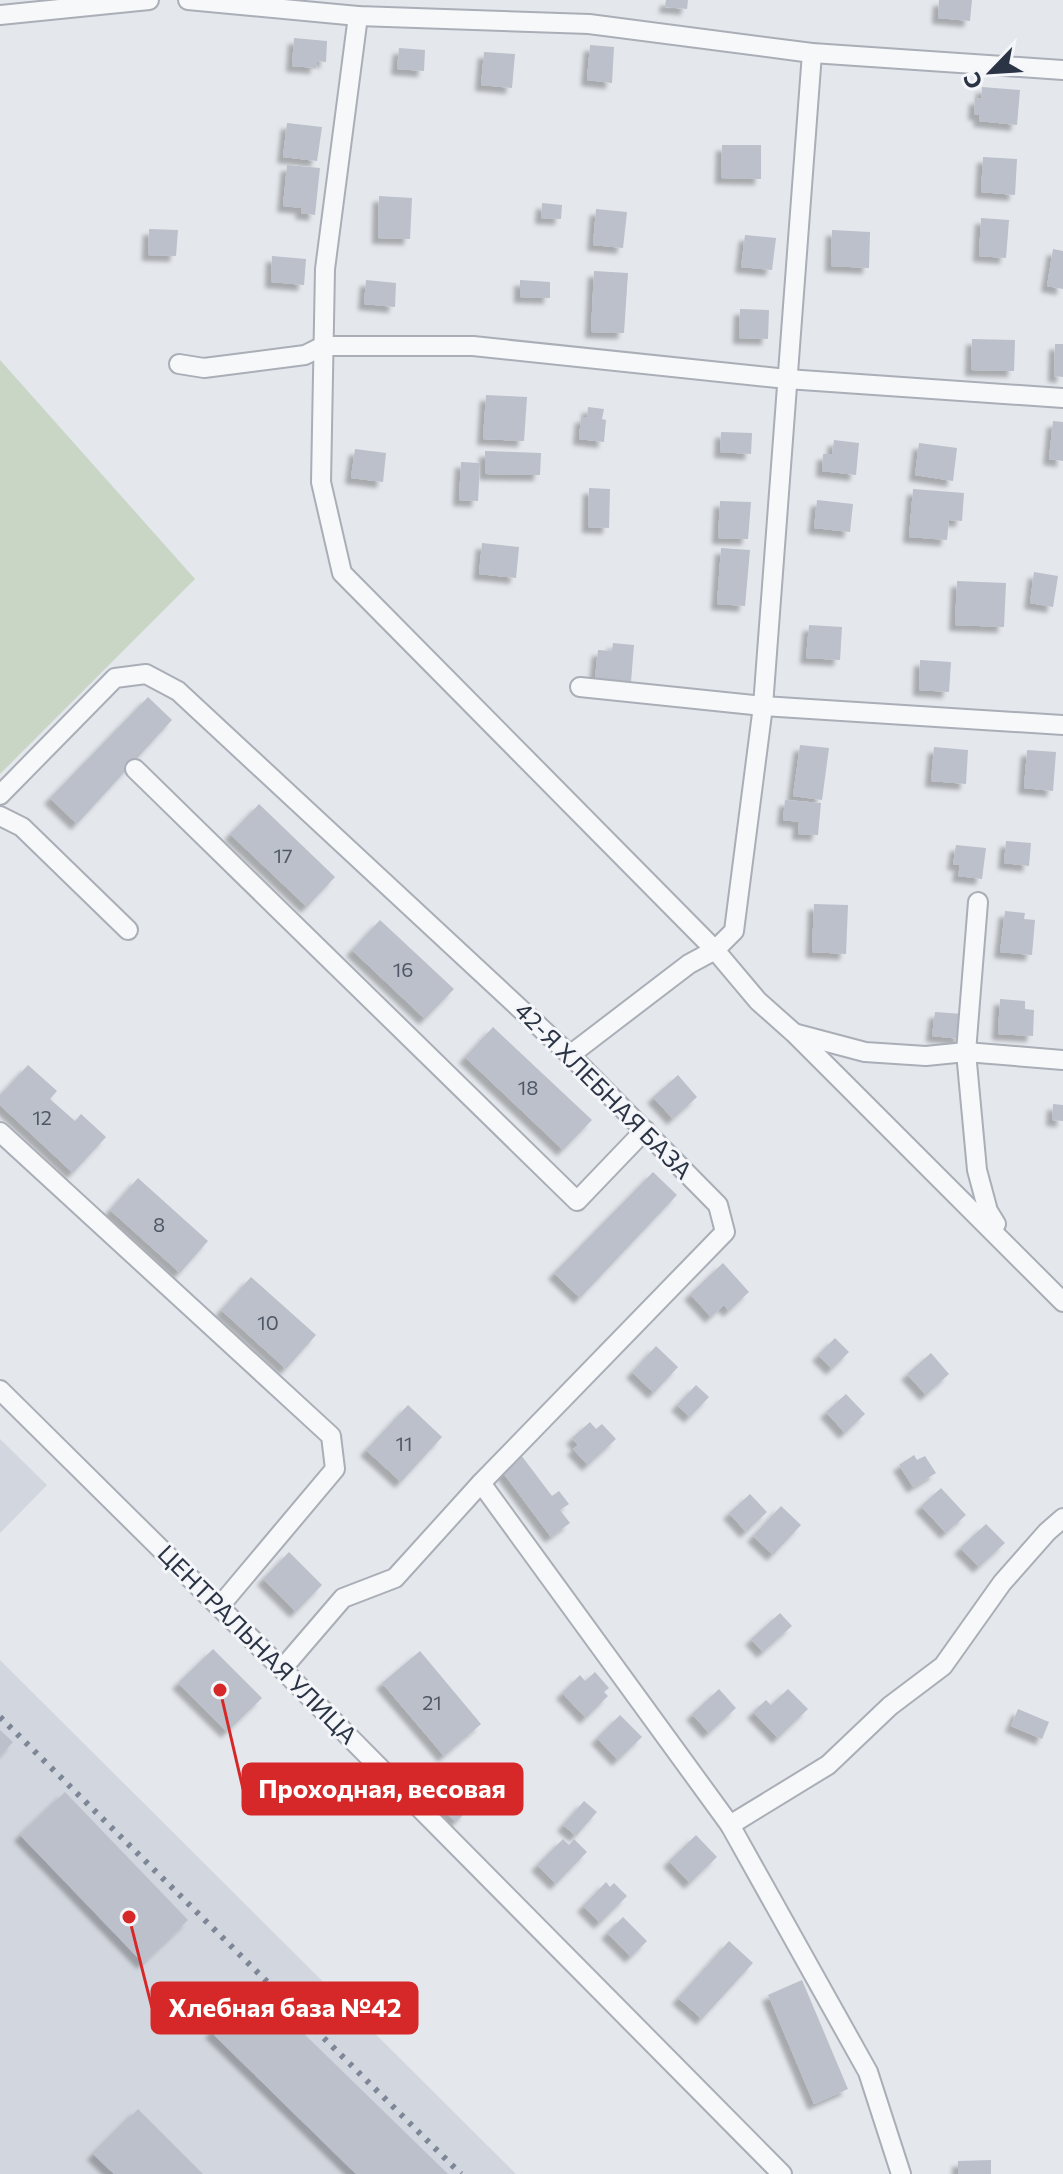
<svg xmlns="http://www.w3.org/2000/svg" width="1063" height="2174" font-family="Commissioner,sans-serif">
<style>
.built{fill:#d2d6de}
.green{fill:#c9d6c5}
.building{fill:#bbc0ca;filter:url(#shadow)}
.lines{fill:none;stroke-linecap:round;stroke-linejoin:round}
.minor-casing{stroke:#a9aeb7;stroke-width:22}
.minor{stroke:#f7f8fa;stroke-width:18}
.rail{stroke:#7d8696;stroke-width:6;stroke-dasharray:4 8;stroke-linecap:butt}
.labels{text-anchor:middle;stroke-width:6;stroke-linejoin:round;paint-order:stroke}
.number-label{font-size:20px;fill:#4f5766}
.street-label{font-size:24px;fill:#2b3445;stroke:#f4f6f9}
.leader{fill:none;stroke:#d62828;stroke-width:3}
.callout-dot{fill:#d62828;stroke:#f4f6f9;stroke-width:3}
.callout{fill:#d62828;stroke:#d62828;stroke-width:3}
.callout-label{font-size:26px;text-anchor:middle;font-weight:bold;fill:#fff}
</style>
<defs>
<filter id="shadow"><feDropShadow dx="-6" dy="6" stdDeviation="2" flood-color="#0004"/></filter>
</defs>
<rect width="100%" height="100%" fill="#e4e7ec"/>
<g class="built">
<path d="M0 1439 47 1485 0 1533Z"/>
<path d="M0 1660 516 2174H0Z"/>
</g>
<path class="green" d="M0 360 195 579 0 774Z"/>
<g class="building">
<path d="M666 0H688L687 9 665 7Z"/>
<path d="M939 0H972L970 21 938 18Z"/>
<path d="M294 38 327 41 326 62 317 61 316 68 292 66Z"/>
<path d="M590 45 614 47 612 83 587 80Z"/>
<path d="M399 48 425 50 424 71 397 69Z"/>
<path d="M484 52 515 54 512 88 481 85Z"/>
<path d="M982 87 1020 90 1017 125 979 121 980 115 974 114 975 98 981 99Z"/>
<path d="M287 123 322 127 317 161 283 157Z"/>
<path d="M722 145H761V179L721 178Z"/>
<path d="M983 157 1017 159 1015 195 981 192Z"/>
<path d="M287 165 320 168 315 215 301 213 302 208 283 206Z"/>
<path d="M379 196 412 198 410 239 378 238Z"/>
<path d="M542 203 562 205 561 219 541 218Z"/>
<path d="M596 209 627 212 623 248 593 245Z"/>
<path d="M981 218 1009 220 1006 258 979 256Z"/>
<path d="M149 229 178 230 176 256 148 255Z"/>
<path d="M832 230 870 232 869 268 831 266Z"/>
<path d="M745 235 776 238 772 270 741 267Z"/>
<path d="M1053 249 1063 251V289L1047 286Z"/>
<path d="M272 256 306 259 304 285 271 282Z"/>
<path d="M594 271 628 273 624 333 591 332Z"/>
<path d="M366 280 396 283 395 307 364 304Z"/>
<path d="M520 280 550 282V298L520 297Z"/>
<path d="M740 309 769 310 768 339 739 338Z"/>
<path d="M972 339 1015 340 1014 371 971 370Z"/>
<path d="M1055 344H1063V377L1054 376Z"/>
<path d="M486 395 527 397 524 441 483 439Z"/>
<path d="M588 407 604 409 602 419 606 420 604 442 579 439 581 417H587Z"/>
<path d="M1053 421 1063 422V461L1049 459Z"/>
<path d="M721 432 752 433 751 454 720 452Z"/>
<path d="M834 440 859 443 856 475 822 471 823 454H832Z"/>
<path d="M919 443 957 448 953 481 915 475Z"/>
<path d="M355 449 386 453 383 482 351 478Z"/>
<path d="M485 451 541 453 540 475 485 474Z"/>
<path d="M461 462 480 463 478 501 459 500Z"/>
<path d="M589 488 610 489 609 528 588 527Z"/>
<path d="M913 489 964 493 962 521 949 520 947 540 909 537Z"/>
<path d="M817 500 853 504 850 532 814 528Z"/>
<path d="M720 501 751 502 748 539 718 538Z"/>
<path d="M482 543 519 547 516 578 479 574Z"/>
<path d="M721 548 750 550 745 606 717 604Z"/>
<path d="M1034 572 1058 576 1053 607 1030 603Z"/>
<path d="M957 581 1006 583 1004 627 955 625Z"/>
<path d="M809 625 842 627 840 660 806 658Z"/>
<path d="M613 643 634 645 631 682 595 678 598 650 612 651Z"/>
<path d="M920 660 951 662 949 692 919 690Z"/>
<path d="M148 697 172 720 77 824 50 798Z"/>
<path d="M800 745 829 748 822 800 793 796Z"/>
<path d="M934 747 968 750 966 784 931 781Z"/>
<path d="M1027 750 1056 752 1053 791 1024 788Z"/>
<path d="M785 800 821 803 818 835 798 834 799 822 783 820Z"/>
<path d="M259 804 335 877 307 907 230 834Z"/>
<path d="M1006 841 1031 843 1029 866 1004 863Z"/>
<path d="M956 845 986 848 982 879 958 876 960 865 953 864Z"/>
<path d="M814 904 848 905 846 954 812 952Z"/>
<path d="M1005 911 1025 913 1024 919 1035 920 1032 955 1000 952Z"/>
<path d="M380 920 454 989 425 1019 352 950Z"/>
<path d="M1000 999 1025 1001V1009L1034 1010 1033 1036 998 1034Z"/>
<path d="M935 1012 963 1014 961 1039 932 1036Z"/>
<path d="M493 1027 592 1120 563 1150 465 1057Z"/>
<path d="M28 1065 57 1091 50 1099 75 1121 81 1114 106 1137 73 1173 0 1105V1095Z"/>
<path d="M678 1075 697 1097 673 1119 653 1097Z"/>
<path d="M1053 1104 1063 1105V1121L1052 1120Z"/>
<path d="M653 1172 677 1195 580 1298 554 1273Z"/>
<path d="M138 1178 208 1241 180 1273 110 1210Z"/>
<path d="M723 1263 749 1292 729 1311 724 1305 711 1317 690 1294Z"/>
<path d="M251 1277 316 1335 286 1369 221 1310Z"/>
<path d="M835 1338 849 1352 832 1369 818 1355Z"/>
<path d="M656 1346 678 1367 654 1393 632 1372Z"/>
<path d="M931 1353 949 1374 926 1395 907 1374Z"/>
<path d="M696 1385 709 1397 690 1417 677 1405Z"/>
<path d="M846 1394 865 1414 845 1433 826 1412Z"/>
<path d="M408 1405 442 1437 401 1482 366 1450Z"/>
<path d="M590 1422 596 1429 602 1424 616 1439 588 1465 573 1449 578 1445 572 1438Z"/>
<path d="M521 1455 552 1496 559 1491 569 1504 560 1510 570 1523 551 1537 501 1470Z"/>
<path d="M914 1455 917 1460 925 1456 936 1473 913 1487 899 1465Z"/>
<path d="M941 1488 966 1515 946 1533 921 1506Z"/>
<path d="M750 1494 767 1512 746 1532 729 1513Z"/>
<path d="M781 1506 801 1525 773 1555 753 1536Z"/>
<path d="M986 1524 1005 1543 979 1567 960 1548Z"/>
<path d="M289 1552 322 1585 296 1612 263 1579Z"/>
<path d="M780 1613 792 1626 763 1652 751 1639Z"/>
<path d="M213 1649 262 1698 227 1732 178 1683Z"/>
<path d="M420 1651 481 1724 444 1756 382 1683Z"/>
<path d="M595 1672 609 1688 604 1692 608 1696 586 1718 562 1693 580 1675 585 1681Z"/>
<path d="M719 1689 736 1708 709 1733 692 1714Z"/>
<path d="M788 1689 808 1709 778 1738 753 1712 766 1700 771 1705Z"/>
<path d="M1018 1709 1049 1722 1042 1739 1011 1726Z"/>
<path d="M620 1715 642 1737 618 1760 597 1738Z"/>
<path d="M0 1730 13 1742 0 1756Z"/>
<path d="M65 1792 188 1920 143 1963 20 1835Z"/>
<path d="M448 1795 466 1812 456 1822 438 1805Z"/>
<path d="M584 1801 597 1812 576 1836 563 1825Z"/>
<path d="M696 1835 717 1857 690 1883 669 1861Z"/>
<path d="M563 1839 569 1845 574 1839 587 1852 556 1884 537 1865Z"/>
<path d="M606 1882 610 1887 614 1883 627 1896 600 1923 583 1906Z"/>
<path d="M623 1917 647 1941 631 1957 607 1933Z"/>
<path d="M729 1941 753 1963 702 2019 678 1998Z"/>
<path d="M802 1980 848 2089 814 2104 768 1995Z"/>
<path d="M256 1987 448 2174H356L211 2032Z"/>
<path d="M138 2109 203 2174H114L93 2154Z"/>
<path d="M991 2160V2174H958V2161Z"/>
</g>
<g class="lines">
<defs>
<g id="minor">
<path d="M188 0 358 16 589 24 812 53 1063 70"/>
<path d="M0 15 149 0"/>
<path d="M358 16 325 269 321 482 342 573 715 950 758 1001 794 1033 1063 1302"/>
<path d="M179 364 204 368 305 355 323 346H473L787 379 1063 398"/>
<path d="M580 687 763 706 1063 725"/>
<path d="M135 769 577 1201 645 1130"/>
<path d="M0 795 115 678 146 674 178 691 570 1055 718 1205 725 1232 481 1483 395 1578 343 1598 282 1669"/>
<path d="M0 816 22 827 128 930"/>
<path d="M978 902 966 1052 977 1170 988 1211 996 1224"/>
<path d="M797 1034 865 1052 926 1056 966 1052 1063 1060"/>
<path d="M570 1055 689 964 715 950 734 931 763 706 812 53"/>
<path d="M0 1132 331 1436 335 1469 219 1607"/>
<path d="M0 1390 282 1669 782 2174"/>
<path d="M481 1483 730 1825 868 2072 901 2174"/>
<path d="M730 1825 828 1765 890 1706 943 1666 1002 1583 1047 1532 1063 1518"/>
</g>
</defs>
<use href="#minor" class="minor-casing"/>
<use href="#minor" class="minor"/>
<path class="rail" d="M0 1717 461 2174"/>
</g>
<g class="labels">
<g class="number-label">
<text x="283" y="863">17</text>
<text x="403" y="977">16</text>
<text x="528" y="1095">18</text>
<text x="42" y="1125">12</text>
<text x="159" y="1232">8</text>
<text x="268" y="1330">10</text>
<text x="404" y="1451">11</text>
<text x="432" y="1710">21</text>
</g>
<g class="street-label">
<text transform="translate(603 1091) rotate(45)" y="8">42-Я ХЛЕБНАЯ БАЗА</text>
<text transform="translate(257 1645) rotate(45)" y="8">ЦЕНТРАЛЬНАЯ УЛИЦА</text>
</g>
</g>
<path class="leader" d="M220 1690L243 1789M129 1917L152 2008"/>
<g class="callout-dot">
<circle cx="220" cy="1690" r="8"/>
<circle cx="129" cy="1917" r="8"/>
</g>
<g class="callout">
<rect x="243" y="1764" width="279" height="50" rx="8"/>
<rect x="152" y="1983" width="265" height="50" rx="8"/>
</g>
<g class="callout-label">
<text x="382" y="1798">Проходная, весовая</text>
<text x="285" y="2017">Хлебная база №42</text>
</g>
<g transform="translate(991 72) rotate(245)" stroke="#f4f6f9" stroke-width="6" paint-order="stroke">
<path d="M0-6L14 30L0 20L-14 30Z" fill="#2b3445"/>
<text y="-12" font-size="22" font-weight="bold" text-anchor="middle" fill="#2b3445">С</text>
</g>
</svg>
